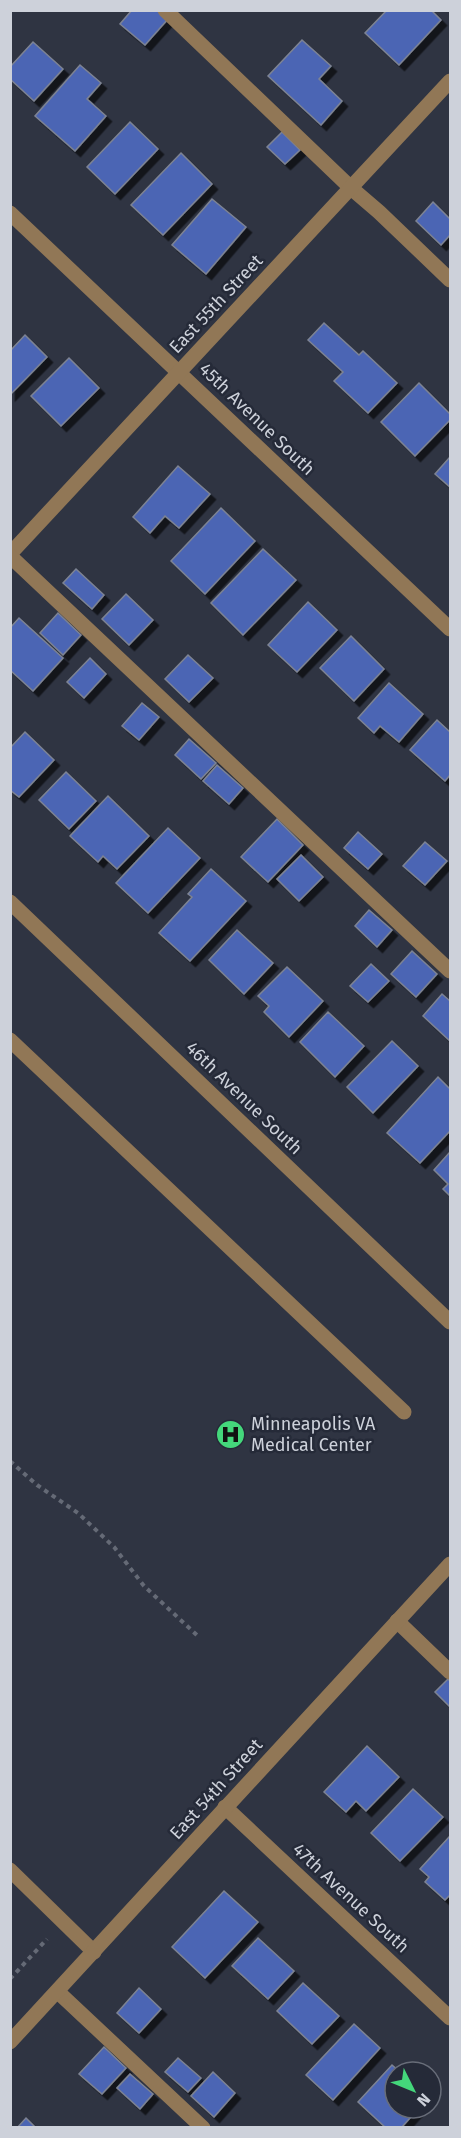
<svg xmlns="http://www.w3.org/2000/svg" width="461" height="2138" font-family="'Fira Sans',sans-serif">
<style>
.building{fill:#4b65b4;stroke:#7d8393;stroke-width:1.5;filter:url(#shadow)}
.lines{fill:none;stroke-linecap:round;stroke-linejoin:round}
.path{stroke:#656a76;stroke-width:4;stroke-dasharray:4.5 4.5;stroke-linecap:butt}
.minor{stroke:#917756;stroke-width:15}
.labels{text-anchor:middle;stroke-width:5;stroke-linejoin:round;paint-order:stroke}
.street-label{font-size:18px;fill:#cdd1da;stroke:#252a38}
.poi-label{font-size:18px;fill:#cdd1da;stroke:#252a38;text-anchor:start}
</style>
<defs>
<filter id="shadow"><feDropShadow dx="5.5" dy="5.5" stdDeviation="0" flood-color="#0009"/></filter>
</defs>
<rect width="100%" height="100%" fill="#2f3442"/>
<g class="building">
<path d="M132 10H158L168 19 145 45 120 24Z"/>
<path d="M387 10H431L441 20 399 65 365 33Z"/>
<path d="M302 40 331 66 319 79 342 101 321 125 268 76Z"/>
<path d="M33 42 63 69 34 101 10 79V67Z"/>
<path d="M80 65 101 83 87 99 106 116 75 151 35 116Z"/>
<path d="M130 122 158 149 115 194 87 167Z"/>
<path d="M282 132 300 150 285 164 267 147Z"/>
<path d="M181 153 212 184 163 235 131 205Z"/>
<path d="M212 199 246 227 206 274 172 245Z"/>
<path d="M433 202 450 219V235L441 245 416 221Z"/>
<path d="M324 323 359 355 363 351 397 383 368 413 334 381 343 372 308 340Z"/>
<path d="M25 335 47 357 10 395V351Z"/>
<path d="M69 358 99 388 61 426 31 396Z"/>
<path d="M419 383 450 414V420L415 456 381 422Z"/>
<path d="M450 457V487L435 474Z"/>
<path d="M178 466 210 494 179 528 165 516 150 533 133 517Z"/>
<path d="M221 508 255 541 205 594 171 561Z"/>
<path d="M263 549 296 580 243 635 211 603Z"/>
<path d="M76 569 104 595 92 609 63 583Z"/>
<path d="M126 594 153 620 129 645 102 619Z"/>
<path d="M308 602 337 630 297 672 268 645Z"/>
<path d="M58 613 81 635 63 655 40 633Z"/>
<path d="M19 618 63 658 33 691 10 670V628Z"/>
<path d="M351 636 384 669 354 701 320 668Z"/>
<path d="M188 655 213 678 189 702 165 679Z"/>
<path d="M90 658 106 674 84 698 67 682Z"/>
<path d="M389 683 423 714 399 742 380 726 374 733 358 718Z"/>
<path d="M142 703 159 717 139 740 122 726Z"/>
<path d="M437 720 450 732V775L445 781 410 750Z"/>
<path d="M25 732 54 760 19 797 10 790V748Z"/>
<path d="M189 739 216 763 201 779 175 755Z"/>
<path d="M217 765 243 788 229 804 203 781Z"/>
<path d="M66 772 96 801 69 829 39 800Z"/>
<path d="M108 796 149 836 117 869 103 856 98 862 70 836Z"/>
<path d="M277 819 303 845 268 882 241 857Z"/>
<path d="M168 828 200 858 148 913 116 883Z"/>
<path d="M358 832 382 854 368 869 344 848Z"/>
<path d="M425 842 447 861 425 885 403 866Z"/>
<path d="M301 855 323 877 299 901 277 879Z"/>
<path d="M211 869 246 901 190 961 159 933 192 897 188 894Z"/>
<path d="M369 910 392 930 377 947 355 926Z"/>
<path d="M237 930 273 963 244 994 209 960Z"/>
<path d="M412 951 437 974 416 997 391 974Z"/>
<path d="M371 964 389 981 368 1002 350 986Z"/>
<path d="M287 967 323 1001 289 1037 264 1012 269 1006 258 996Z"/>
<path d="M442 994 450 1001V1041L423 1016Z"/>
<path d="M328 1012 364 1046 335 1077 300 1042Z"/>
<path d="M392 1041 418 1066 373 1113 347 1087Z"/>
<path d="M438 1077 450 1089V1131L420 1163 387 1133Z"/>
<path d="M450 1152V1196L443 1189 448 1184 434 1170Z"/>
<path d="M448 1679 450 1681V1707L435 1692Z"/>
<path d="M367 1746 399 1777 366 1811 356 1801 346 1812 324 1792Z"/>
<path d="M413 1789 443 1817 400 1861 371 1833Z"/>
<path d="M450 1836V1895L445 1900 425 1882 429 1877 420 1869Z"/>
<path d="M224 1891 258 1922 205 1978 172 1947Z"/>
<path d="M258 1938 294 1971 268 1999 232 1966Z"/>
<path d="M303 1983 339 2016 312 2044 277 2011Z"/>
<path d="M139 1988 161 2009 139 2033 117 2013Z"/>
<path d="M354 2024 380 2048 333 2100 306 2075Z"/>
<path d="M104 2047 126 2068 102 2094 79 2074Z"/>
<path d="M178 2058 201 2078 188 2092 165 2072Z"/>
<path d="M392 2065 400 2072H395V2108H419L401 2128H386L358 2102Z"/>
<path d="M213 2072 235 2093 214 2117 191 2096Z"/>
<path d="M130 2074 153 2094 140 2109 117 2088Z"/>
<path d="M26 2118 36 2128H17Z"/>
</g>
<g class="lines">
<g class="path">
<path d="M10 1461 37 1485 78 1513 114 1547 144 1586 200 1638"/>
<path d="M10 1979 47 1939"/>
</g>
<g class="minor">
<path d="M165 10 351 188 379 212 450 280"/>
<path d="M10 213 450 629"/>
<path d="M10 554 450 81"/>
<path d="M10 556 450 971"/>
<path d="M10 902 450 1322"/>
<path d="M10 1040 404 1412"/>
<path d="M397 1621 450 1672"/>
<path d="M225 1807 450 2018"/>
<path d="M10 1870 94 1952"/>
<path d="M58 1992 203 2128"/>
<path d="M10 2042 450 1564"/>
</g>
</g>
<defs>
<symbol id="hospital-disc" viewBox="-11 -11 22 22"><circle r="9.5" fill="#44d77b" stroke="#252a38"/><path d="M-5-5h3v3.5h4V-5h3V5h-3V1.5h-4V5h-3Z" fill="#111"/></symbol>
</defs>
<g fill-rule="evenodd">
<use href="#hospital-disc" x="214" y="1418" width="33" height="33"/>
</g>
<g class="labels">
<g class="street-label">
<text transform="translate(216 304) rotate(-47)" y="6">East 55th Street</text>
<text transform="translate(257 419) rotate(44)" y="6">45th Avenue South</text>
<text transform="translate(244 1098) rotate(44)" y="6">46th Avenue South</text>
<text transform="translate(216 1789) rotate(-48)" y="6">East 54th Street</text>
<text transform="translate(351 1898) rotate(43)" y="6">47th Avenue South</text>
</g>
<g class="poi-label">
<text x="251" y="1430">Minneapolis VA<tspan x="251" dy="21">Medical Center</tspan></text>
</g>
</g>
<rect width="461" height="2138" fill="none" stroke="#cdd1da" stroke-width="24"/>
<g transform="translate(413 2090) rotate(133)"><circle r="28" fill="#252a38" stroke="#686d79" stroke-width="1.5"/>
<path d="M0-4.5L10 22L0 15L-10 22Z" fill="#44d77b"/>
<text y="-9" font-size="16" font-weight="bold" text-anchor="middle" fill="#cdd1da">N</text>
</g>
</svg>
